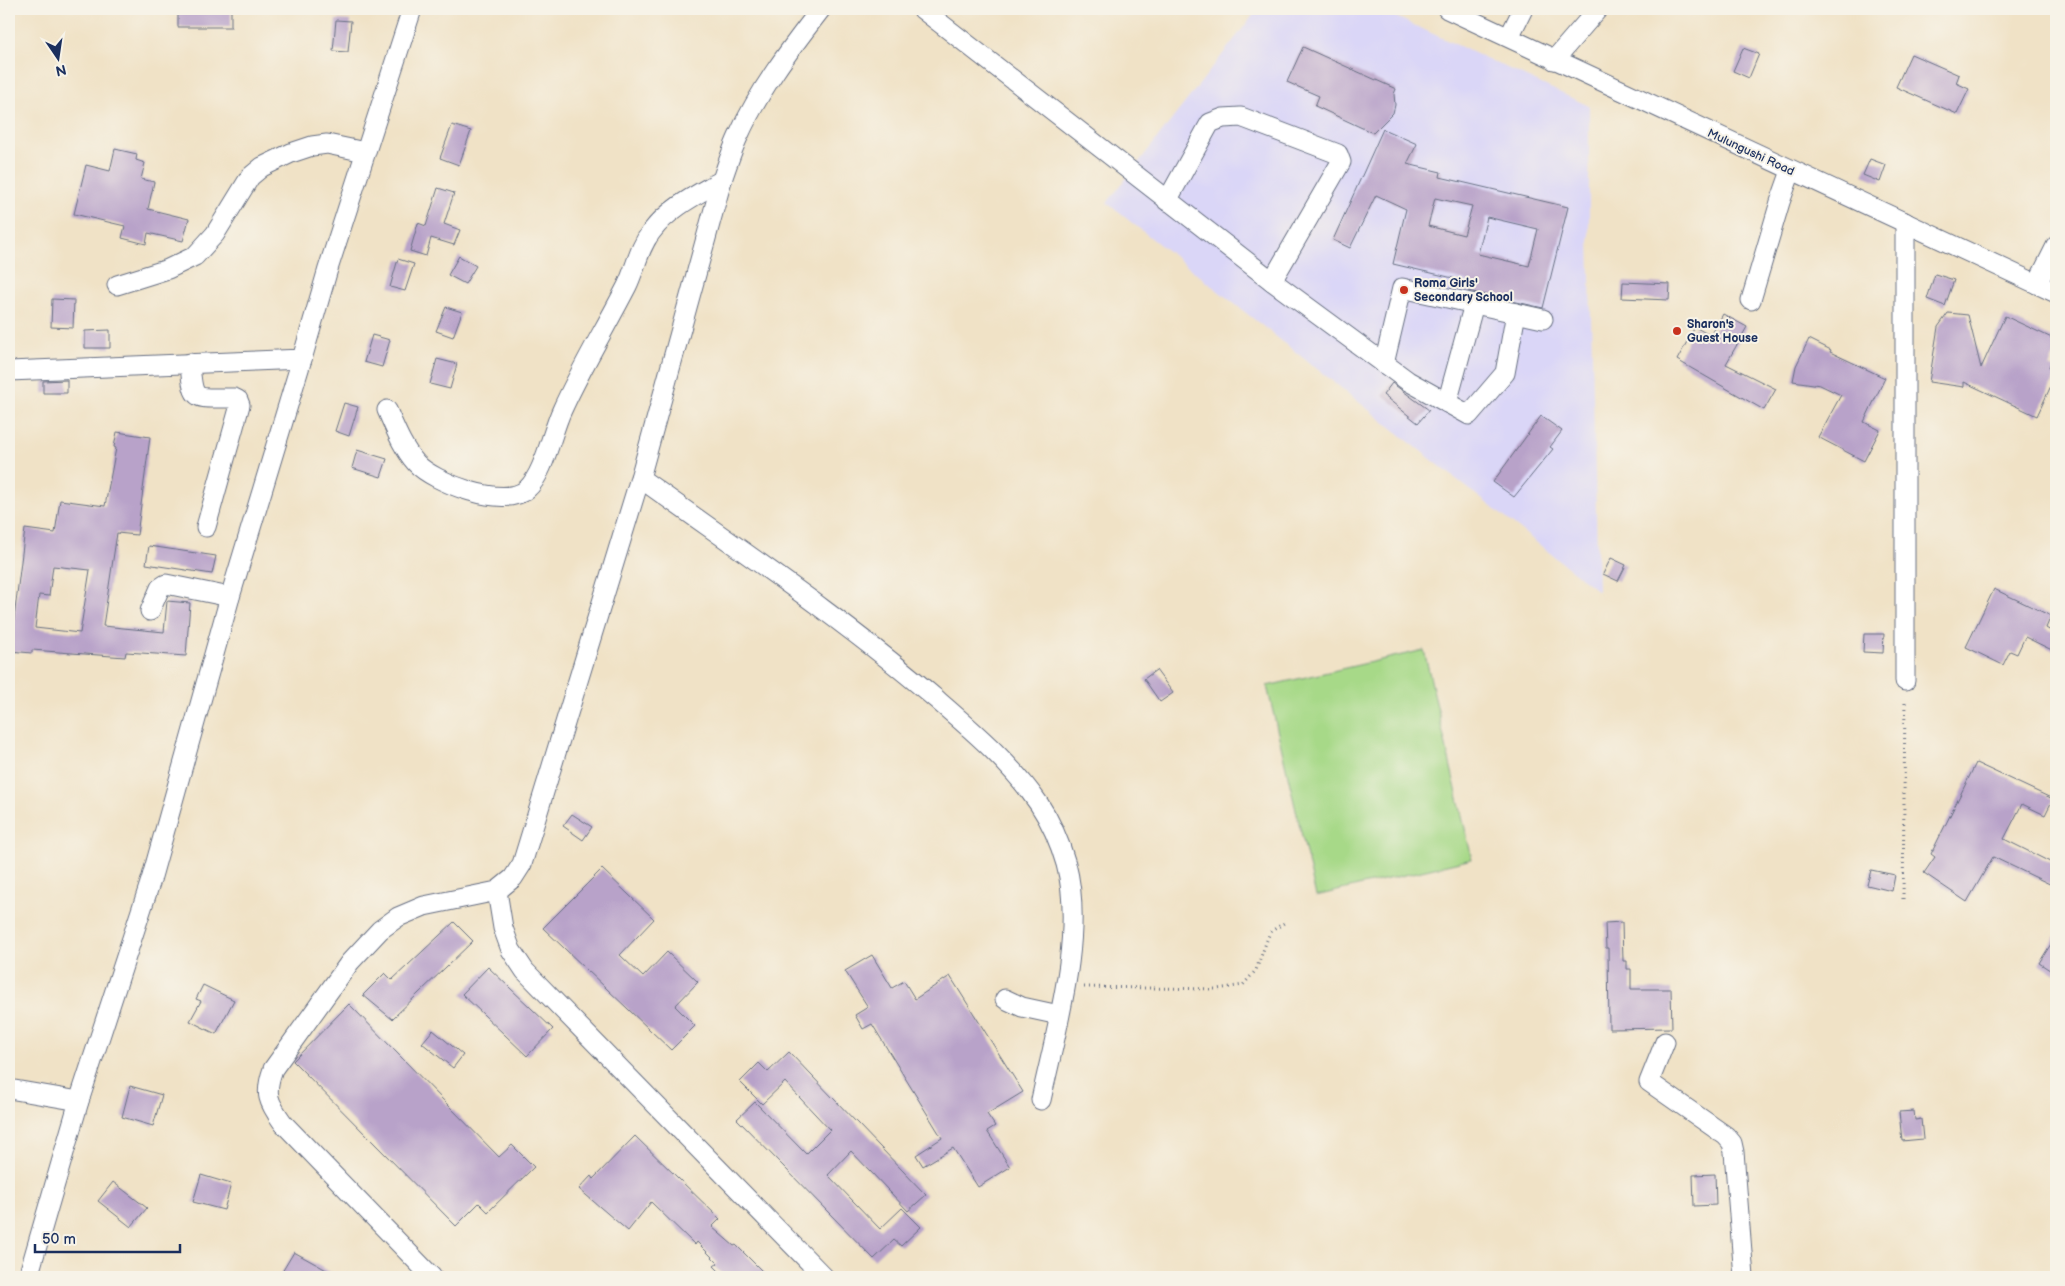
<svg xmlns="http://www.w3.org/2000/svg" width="2065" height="1286" font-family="'Balsamiq Sans',sans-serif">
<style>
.built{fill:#dad6f7}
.green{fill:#a7d988;stroke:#618473}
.building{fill:#b8a2c9;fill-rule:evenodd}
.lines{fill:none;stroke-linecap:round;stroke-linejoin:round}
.minor-casing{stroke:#666e82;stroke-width:21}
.path{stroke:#666e82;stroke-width:3;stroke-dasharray:1 4;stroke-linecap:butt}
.minor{stroke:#fff;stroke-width:19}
.poi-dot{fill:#c8321e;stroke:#f7f3e8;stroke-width:2}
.labels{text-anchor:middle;stroke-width:4;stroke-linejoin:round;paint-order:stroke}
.street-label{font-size:12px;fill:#1b2f5e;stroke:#f7f3e8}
.poi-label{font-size:12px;font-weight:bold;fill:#1b2f5e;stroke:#f7f3e8;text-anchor:start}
</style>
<rect width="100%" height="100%" fill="#f7f3e8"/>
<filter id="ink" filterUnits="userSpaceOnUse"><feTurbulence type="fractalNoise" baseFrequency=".02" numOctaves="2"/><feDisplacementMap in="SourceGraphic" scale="10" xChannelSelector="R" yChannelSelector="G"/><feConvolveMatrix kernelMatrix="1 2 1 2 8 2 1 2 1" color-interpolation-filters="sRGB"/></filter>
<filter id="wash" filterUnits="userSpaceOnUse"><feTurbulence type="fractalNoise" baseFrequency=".0096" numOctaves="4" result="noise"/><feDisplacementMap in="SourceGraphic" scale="20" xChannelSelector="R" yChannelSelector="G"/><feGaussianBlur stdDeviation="1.12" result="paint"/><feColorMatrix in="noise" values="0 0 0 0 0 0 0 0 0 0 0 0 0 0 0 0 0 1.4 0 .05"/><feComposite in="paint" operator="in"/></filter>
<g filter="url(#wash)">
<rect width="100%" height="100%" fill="#f0e2c6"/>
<path class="built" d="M1258 9H1379L1589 106V238L1598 591 1107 203Z"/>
<path class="green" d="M1424 650 1472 859 1316 896 1267 686Z"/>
<g id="blocks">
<g class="building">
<rect x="178" y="9" width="53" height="18"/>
<path d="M336 20 351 21 348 52 333 51Z"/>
<path d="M1303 47 1396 89 1394 94 1395 105 1393 113 1373 133 1315 106 1319 96 1287 82Z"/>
<path d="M1743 48 1759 54 1749 78 1733 71Z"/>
<path d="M1911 54 1959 75 1956 83 1969 89 1957 114 1896 87Z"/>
<path d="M452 125 471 131 459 165 440 158Z"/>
<path d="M1383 129 1417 144 1407 164 1441 172 1440 177 1568 207 1543 308 1468 291 1470 282 1393 264 1406 209 1376 195 1350 248 1333 240ZM1435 198 1472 206 1464 235 1428 226ZM1487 217 1538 229 1529 266 1478 254Z"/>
<path d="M115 149 137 154 136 160 145 163 141 179 154 182 148 209 189 219 183 241 148 233 146 244 122 238 125 226 74 214 86 165 110 171Z"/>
<path d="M1870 159 1886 165 1880 182 1863 175Z"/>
<path d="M438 188 454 193 444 224 460 230 454 245 431 238 426 256 410 251 418 223 426 226Z"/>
<path d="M459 256 476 266 465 284 448 275Z"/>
<path d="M398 259 414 264 405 291 390 287Z"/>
<path d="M1935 274 1954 280 1945 306 1927 299Z"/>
<path d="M1623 282 1670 284 1669 300 1622 298Z"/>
<path d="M52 299 74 300 73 328 51 327Z"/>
<path d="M446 307 462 312 453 337 436 331Z"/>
<path d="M1948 313 1968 315 1981 368 2005 316 2056 340V351L2049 367 2056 370V375L2037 416 1964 382V387L1929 382 1938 327Z"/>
<path d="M1723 314 1747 327 1726 364 1776 389 1764 410 1677 360 1695 327 1711 336Z"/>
<path d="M110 330V348H85V331Z"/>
<path d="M372 335 390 340 382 367 364 362Z"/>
<path d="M1809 339 1831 350 1830 352 1885 378 1864 422 1880 430 1864 461 1818 437 1841 395 1820 385 1793 381 1796 366Z"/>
<path d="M437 359 457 364 450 389 430 384Z"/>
<path d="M67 380V393H43V381Z"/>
<path d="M1392 383 1429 410 1418 423 1383 395Z"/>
<path d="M344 403 358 407 349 436 335 431Z"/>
<path d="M1541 416 1562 431 1550 447 1553 449 1514 497 1493 482Z"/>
<path d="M117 432 150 437 137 535 117 533 103 626 164 632 167 601 190 603 186 656 126 652 125 657 32 650V653L10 651 25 529 55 533 60 500 105 506 116 448 114 447ZM53 566 90 570 80 633 35 628 39 595 49 596Z"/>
<path d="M357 450 387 459 381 477 352 468Z"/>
<path d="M149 546 216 556 212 574 146 564Z"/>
<path d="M1611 558 1626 565 1618 581 1603 574Z"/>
<path d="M1994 589 2051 616 2046 628 2056 634V652L2025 637 2017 654 2010 651 2003 665 1966 647Z"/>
<path d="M1864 634H1884L1883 653 1863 652Z"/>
<path d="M1156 670 1173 693 1160 702 1144 679Z"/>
<path d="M1976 763 2053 799 2045 815 2022 804 2004 839 2056 865V887L1993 857 1967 902 1924 873 1935 857 1931 854Z"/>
<path d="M572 814 592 827 583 840 563 826Z"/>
<path d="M602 869 654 919 620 955 643 977 667 952 698 982 675 1006 695 1026 671 1050 543 928Z"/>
<path d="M1871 870 1895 875 1892 891 1867 885Z"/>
<path d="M454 922 473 941 392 1019 363 995 385 973 392 980Z"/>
<path d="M1622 922 1623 961H1627V969H1631V989H1671L1672 1028 1609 1029 1608 948H1606L1605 923Z"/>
<path d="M2056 936V974L2039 963Z"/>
<path d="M872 955 892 988 904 981 915 999 950 976 1023 1092 987 1114 995 1126 987 1131 1010 1167 978 1187 953 1148 923 1166 916 1155 942 1138 872 1024 863 1029 855 1015 868 1007 845 971Z"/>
<path d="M488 967 553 1029 527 1056 462 994Z"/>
<path d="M203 985 234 1000 216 1034 190 1021 201 1001 196 999Z"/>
<path d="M349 1004 499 1157 512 1145 534 1167 488 1212 479 1203 456 1226 293 1061Z"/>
<path d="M433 1030 463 1055 453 1068 422 1043Z"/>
<path d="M789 1052 926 1195 908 1211 851 1151 828 1175 880 1229 902 1208 921 1227 901 1246 894 1240 874 1259 737 1119 755 1102 806 1154 830 1130 785 1082 762 1104 740 1082 759 1063 768 1072Z"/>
<path d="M130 1086 162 1095 153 1126 122 1117Z"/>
<path d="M1914 1111 1915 1120 1921 1119 1923 1139 1902 1141 1899 1112Z"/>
<path d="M635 1136 720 1219 712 1227 734 1246 736 1245 768 1277H725L714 1266 718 1263 697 1242 695 1245 651 1202 628 1231 579 1189 591 1176 593 1179Z"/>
<path d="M1715 1174 1716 1205 1694 1206 1693 1175Z"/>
<path d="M201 1175 231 1184 224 1210 193 1202Z"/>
<path d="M113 1182 147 1208 131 1227 98 1201Z"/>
<path d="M294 1252 339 1277H279Z"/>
</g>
</g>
</g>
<g filter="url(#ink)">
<use href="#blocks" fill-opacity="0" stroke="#666e82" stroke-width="1"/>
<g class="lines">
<defs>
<g id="minor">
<path d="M922 9 1272 281 1408 381 1469 415 1505 373 1516 313"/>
<path d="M1447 9 2056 293"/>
<path d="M1509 37 1523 9"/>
<path d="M1554 60 1598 9"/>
<path d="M1167 201 1210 123 1223 118 1241 117 1338 154 1341 162 1272 281"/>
<path d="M2037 284 2056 246"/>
<path d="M117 285 168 269 195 256 215 234 250 177 262 167 291 153 312 146 327 144 365 152"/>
<path d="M1751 300 1780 202 1791 171"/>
<path d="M190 363C193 405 195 397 234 398L238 400 240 405 206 527"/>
<path d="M1384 364 1402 288 1543 319"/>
<path d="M9 371 302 359 328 269 412 9"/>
<path d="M1447 403 1474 304"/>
<path d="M387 410C395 428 402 447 416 463 433 482 505 510 527 489 544 474 552 431 562 410 581 368 606 327 627 286 636 267 639 247 652 231 669 208 698 194 722 180"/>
<path d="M640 478C740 550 842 618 935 698 972 730 1011 763 1039 804 1051 822 1060 843 1066 864 1085 934 1056 1030 1041 1100"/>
<path d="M150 611 160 588 166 584 230 597"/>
<path d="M1905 681V222"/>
<path d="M497 891 503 928 511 950 525 971 824 1277"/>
<path d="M1005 999 1022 1007 1059 1015"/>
<path d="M1665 1042 1649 1082 1726 1136 1732 1143 1734 1152 1744 1277"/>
<path d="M9 1089 79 1101"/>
<path d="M28 1277 79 1101 151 880 230 597 302 359"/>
<path d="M432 1277 283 1123C268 1102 264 1094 273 1069L350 962 380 930 398 917 424 906 497 891 513 878 522 864 640 478 722 180C727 165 732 150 738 137 759 90 790 49 821 9"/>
</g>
</defs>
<use href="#minor" class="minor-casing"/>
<g class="path">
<path d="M1903 899 1905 699"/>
<path d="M1084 987 1217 989 1243 985 1256 970 1270 932 1284 923"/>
</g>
<use href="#minor" class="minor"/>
</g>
</g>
<g class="poi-dot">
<circle cx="1404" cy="290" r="5"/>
<circle cx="1677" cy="331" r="5"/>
</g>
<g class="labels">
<g class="street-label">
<text transform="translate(1751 152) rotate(25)" y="4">Mulungushi Road</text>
</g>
<g class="poi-label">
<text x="1414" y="287">Roma Girls'<tspan x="1414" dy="14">Secondary School</tspan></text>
<text x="1687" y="328">Sharon's<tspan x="1687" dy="14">Guest House</tspan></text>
</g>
</g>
<rect width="2065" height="1286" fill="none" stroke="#f7f3e8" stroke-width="30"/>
<g transform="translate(58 58) rotate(167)" stroke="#f7f3e8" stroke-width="4" paint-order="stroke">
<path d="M0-4L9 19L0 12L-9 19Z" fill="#1b2f5e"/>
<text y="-8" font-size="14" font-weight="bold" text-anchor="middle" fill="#1b2f5e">N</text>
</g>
<path d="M35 1244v8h145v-8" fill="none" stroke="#1b2f5e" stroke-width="2.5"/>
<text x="42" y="1244" font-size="15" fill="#1b2f5e" stroke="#f7f3e8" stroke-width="4" paint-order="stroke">50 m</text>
</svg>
